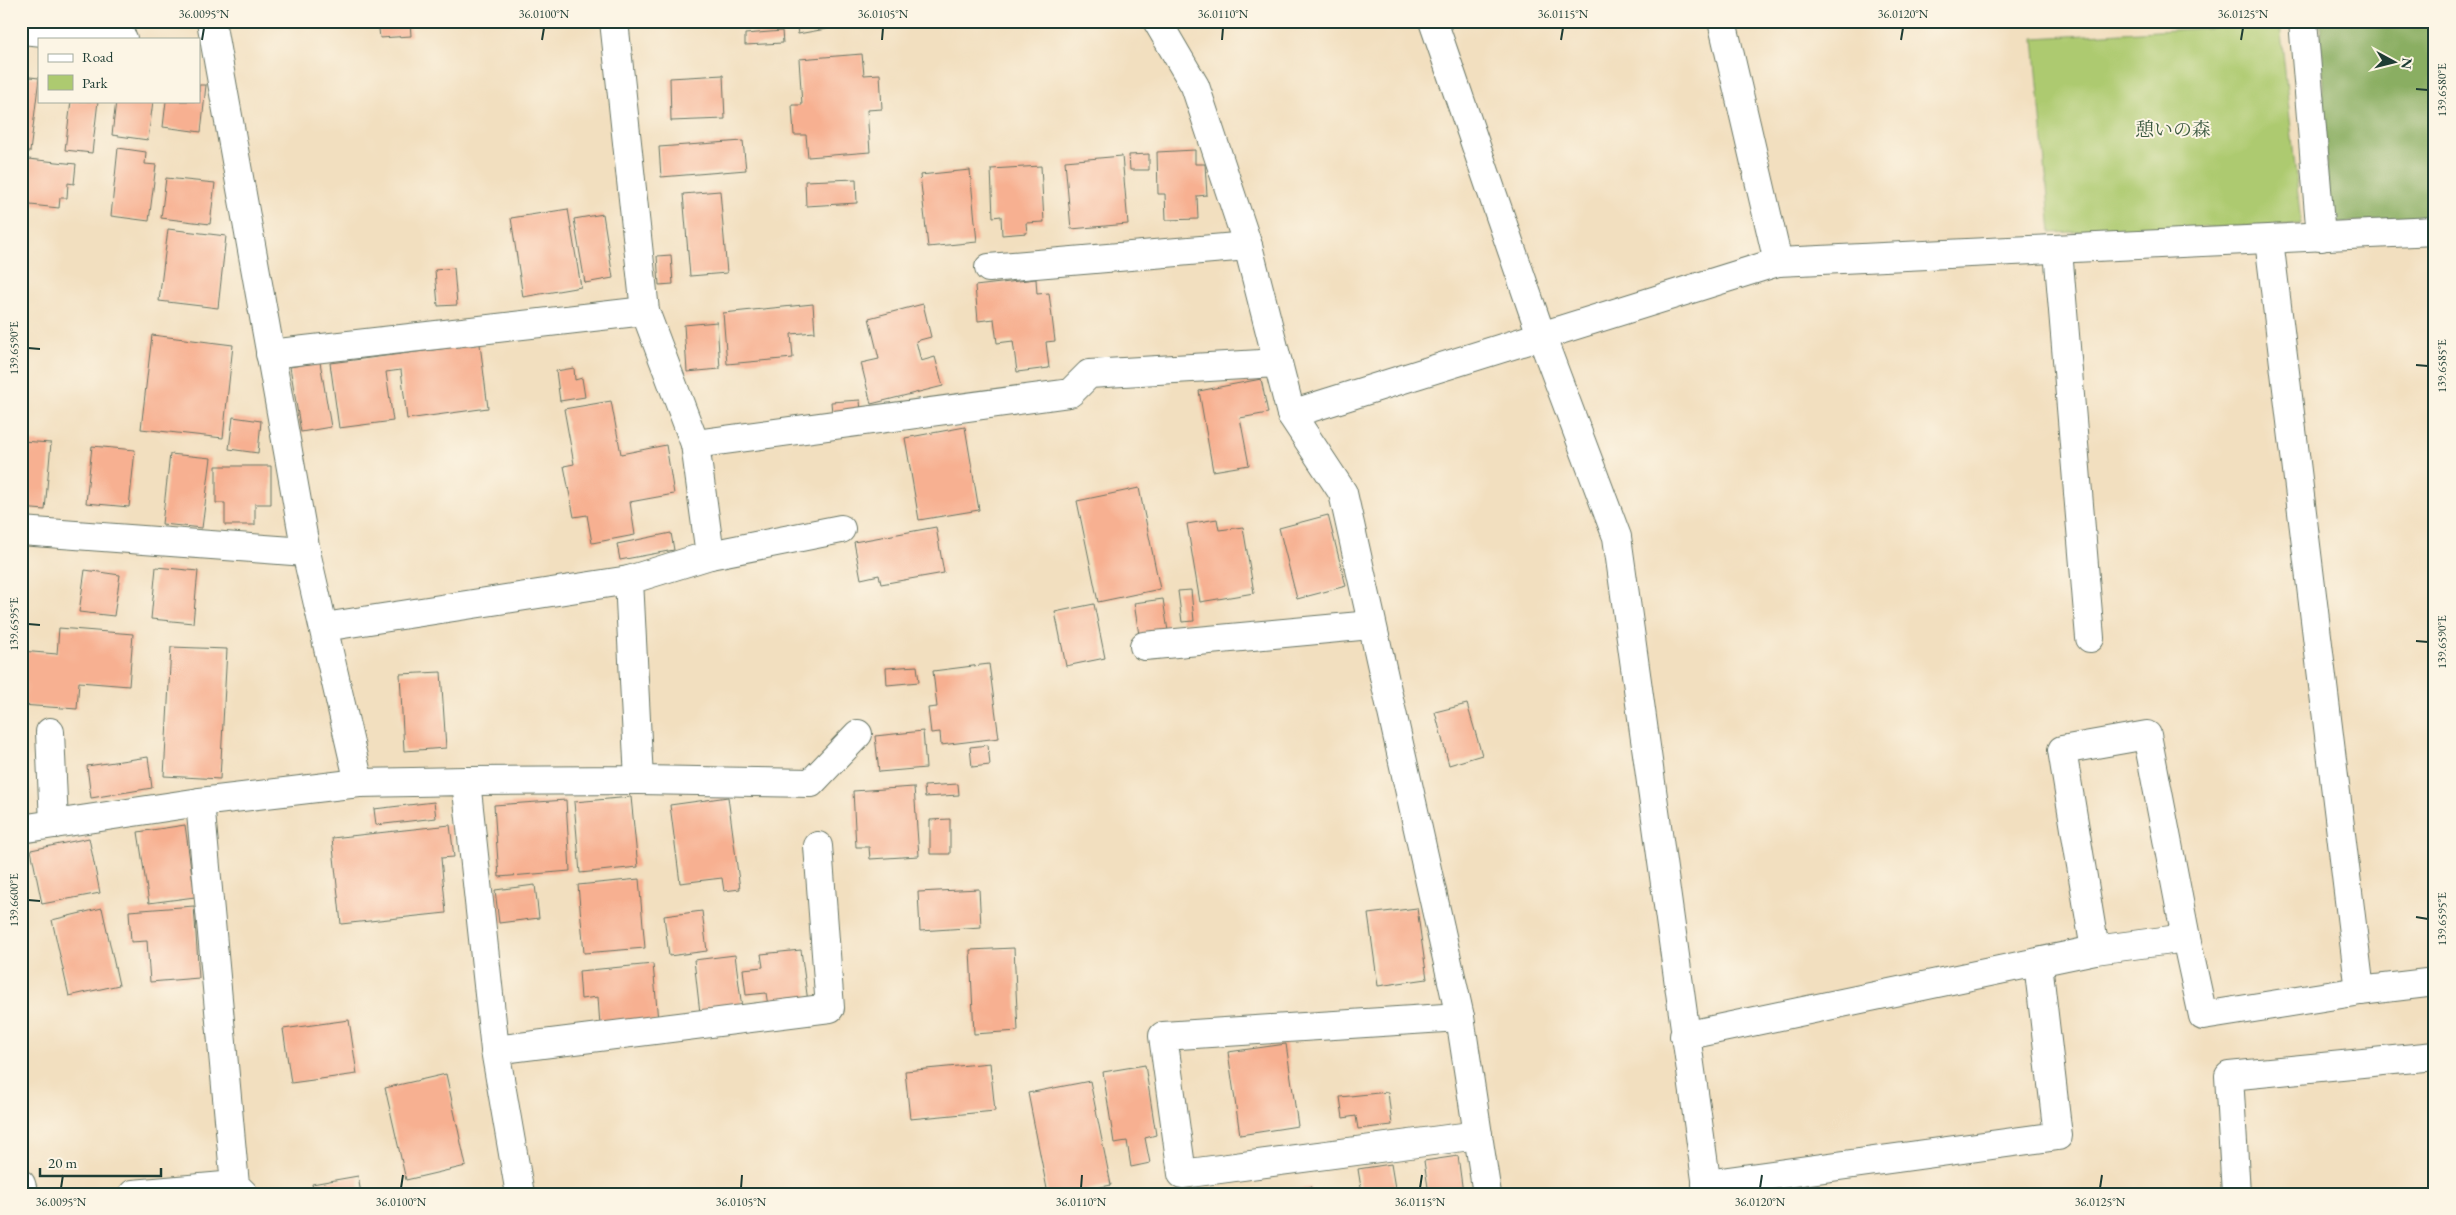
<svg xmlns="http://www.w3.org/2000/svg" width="2456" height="1215" font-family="'EB Garamond','Noto Serif JP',serif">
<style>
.green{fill:#adca70;stroke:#668452}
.forest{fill:#8aae62;stroke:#54764b}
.building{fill:#f7b091}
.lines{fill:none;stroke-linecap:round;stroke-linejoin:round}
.minor-casing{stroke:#697665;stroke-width:30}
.minor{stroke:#fff;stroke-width:28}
.ticks{fill:none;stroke:#1f3d34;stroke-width:2}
.labels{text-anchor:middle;stroke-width:4;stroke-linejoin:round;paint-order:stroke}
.park-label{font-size:19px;fill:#3b5940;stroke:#fcf5e5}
.neatline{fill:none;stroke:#1f3d34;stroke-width:2}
.ticks-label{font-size:12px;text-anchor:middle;fill:#1f3d34}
</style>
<rect width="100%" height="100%" fill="#fcf5e5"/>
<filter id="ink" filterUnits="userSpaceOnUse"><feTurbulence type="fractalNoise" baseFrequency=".02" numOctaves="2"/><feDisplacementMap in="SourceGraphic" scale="10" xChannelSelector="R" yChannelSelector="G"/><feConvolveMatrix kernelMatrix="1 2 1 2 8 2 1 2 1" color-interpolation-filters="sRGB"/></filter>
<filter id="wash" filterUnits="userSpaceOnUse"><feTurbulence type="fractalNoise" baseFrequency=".0096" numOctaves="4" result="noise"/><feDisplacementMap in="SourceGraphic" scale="20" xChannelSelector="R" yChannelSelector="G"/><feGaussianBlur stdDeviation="1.12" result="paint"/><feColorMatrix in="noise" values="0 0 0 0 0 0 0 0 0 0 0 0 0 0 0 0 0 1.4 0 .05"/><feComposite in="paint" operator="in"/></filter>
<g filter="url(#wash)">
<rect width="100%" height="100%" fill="#f2dfbf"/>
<path class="green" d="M2280 24 2301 224 2051 233 2034 38Z"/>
<path class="forest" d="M2320 21H2435V218L2329 223Z"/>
<g id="blocks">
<g class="building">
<path d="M158 21H186V25Z"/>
<path d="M378 21H410L411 36 380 38Z"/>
<path d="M796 21H836L837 27 798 34Z"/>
<path d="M782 31 783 43 745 45V34Z"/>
<path d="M862 54 864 75 880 74 882 109 867 110 870 152 808 157 806 135H794L792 105H802L799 59Z"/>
<path d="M723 75 725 119 671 121 670 78Z"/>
<path d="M21 76 39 78 30 152 21 151Z"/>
<path d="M199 85H206L201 132 163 127 166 101H199Z"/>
<path d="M71 101H98L92 153 65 150Z"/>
<path d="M116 101H153L148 140 112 135Z"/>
<path d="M743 141 746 170 661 177 659 147Z"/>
<path d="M118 148 146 152 145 164 156 165 149 221 111 216Z"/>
<path d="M1195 150V164H1205L1207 195 1197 196 1198 219 1166 220 1165 194H1158L1157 152Z"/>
<path d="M1149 154V170H1130L1129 155Z"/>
<path d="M1122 156 1128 224 1071 229 1065 161Z"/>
<path d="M28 159 76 164 74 184 68 183 67 198H60L59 208 21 204V182H26Z"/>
<path d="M1041 166 1044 222 1026 223 1027 233 1002 235 1001 216 993 217 991 169Z"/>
<path d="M970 170 977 242 928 247 920 175Z"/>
<path d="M166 178 215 183 210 224 161 218Z"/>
<path d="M856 179 857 203 806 206 805 181Z"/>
<path d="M720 191 727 273 690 276 683 194Z"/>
<path d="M568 209 581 287 523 297 511 218Z"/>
<path d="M603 214 613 278 585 283 574 219Z"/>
<path d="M168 229 226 236 218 308 159 301Z"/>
<path d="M671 255 673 284 659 285 657 256Z"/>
<path d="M454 268 457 305 438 306 435 270Z"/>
<path d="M1036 279 1037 294 1049 293 1055 341 1046 342 1049 368 1017 372 1013 341 997 343 994 319 978 321 975 286Z"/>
<path d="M813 304 815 332 791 334 793 358 727 364 723 313Z"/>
<path d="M923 304 931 337 916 341 921 361 935 357 943 386 871 404 861 363 879 359 869 318Z"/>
<path d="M717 322 720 369 687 372 684 325Z"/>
<path d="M152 335 233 345 223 438 141 429Z"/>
<path d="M480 344 488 408 407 419 401 370 386 372 393 421 339 428 330 363Z"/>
<path d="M320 362 331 427 301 432 290 367Z"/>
<path d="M574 368 575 380 582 378 585 397 560 401 556 371Z"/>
<path d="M1261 379 1268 413 1240 418 1249 465 1213 471 1199 391Z"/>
<path d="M860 400 861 412 832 413 831 402Z"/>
<path d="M611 401 621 454 666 445 674 494 630 502 635 535 592 543 587 515 574 517 564 466 574 464 564 409Z"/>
<path d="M233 417 261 421 258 453 229 449Z"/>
<path d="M965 427 979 510 919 520 905 438Z"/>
<path d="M21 441 51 443 45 510 21 508Z"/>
<path d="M92 446 135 450 129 507 86 503Z"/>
<path d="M170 454 211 458 202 528 162 524Z"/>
<path d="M216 466H271V504H255V525H225V503H216Z"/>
<path d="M1139 488 1160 589 1098 602 1077 501Z"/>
<path d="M1328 515 1346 586 1297 599 1279 528Z"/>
<path d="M1217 519 1219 530 1243 527 1254 593 1200 602 1187 524Z"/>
<path d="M936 527 944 573 881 584 879 575 861 579 854 542Z"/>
<path d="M671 533 674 550 620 560 617 544Z"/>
<path d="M156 567 198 571 193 623 151 619Z"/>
<path d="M85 570 120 575 114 616 79 612Z"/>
<path d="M1191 590 1194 621 1182 622 1178 591Z"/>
<path d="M1163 599 1168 631 1139 635 1134 603Z"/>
<path d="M1094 604 1105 658 1066 666 1055 612Z"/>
<path d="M59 628 133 634 129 686 79 682 77 709 21 705V651L57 654Z"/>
<path d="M171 647 227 649 220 779 164 776Z"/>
<path d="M989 664 999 738 941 745 940 732 931 733 928 708 937 707 933 671Z"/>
<path d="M917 666 919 682 887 685 886 668Z"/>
<path d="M441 672 446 748 404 751 400 674Z"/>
<path d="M1467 704 1482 755 1449 765 1435 712Z"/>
<path d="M923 731 926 768 879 772 875 736Z"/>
<path d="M988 745 990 765 972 767 970 747Z"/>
<path d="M148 757 152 788 91 798 87 766Z"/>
<path d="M958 784 959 795 925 797 924 786Z"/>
<path d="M914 787 919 856 870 859 869 847H856L853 791Z"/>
<path d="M631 797 638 867 580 873 574 802Z"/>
<path d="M728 797 740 889 724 891 722 878 680 883 670 805Z"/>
<path d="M566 800 570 871 499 877 494 805Z"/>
<path d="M434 802 436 818 376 825 374 809Z"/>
<path d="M950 819V854H930V820Z"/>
<path d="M185 825 195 897 149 903 138 832Z"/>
<path d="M450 825 454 857 441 858 446 913 341 924 332 838Z"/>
<path d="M89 838 100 893 42 904 31 850Z"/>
<path d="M639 879 645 948 584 953 578 885Z"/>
<path d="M535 885 539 918 499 923 495 890Z"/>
<path d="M979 889 981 927 920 931 918 892Z"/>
<path d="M194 906 199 978 150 982 147 941 131 942 129 911Z"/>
<path d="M102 908 119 985 69 996 52 920Z"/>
<path d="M1417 908 1427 979 1378 986 1368 914Z"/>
<path d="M702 911 707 951 669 956 664 916Z"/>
<path d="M1014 948 1018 1031 974 1034 970 950Z"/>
<path d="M801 950 808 1002 768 1006 766 993 746 995 743 969 763 967 761 954Z"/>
<path d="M735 955 742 1008 700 1013 694 960Z"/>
<path d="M653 964 658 1021 600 1026 598 997 581 999 579 971Z"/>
<path d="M349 1020 357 1074 291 1083 283 1029Z"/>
<path d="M1286 1044 1298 1126 1240 1135 1228 1052Z"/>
<path d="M990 1063 995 1111 910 1119 905 1071Z"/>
<path d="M1145 1065 1156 1135 1145 1138 1150 1163 1131 1167 1127 1141 1114 1143 1103 1072Z"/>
<path d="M446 1074 466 1166 406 1180 385 1088Z"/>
<path d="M1090 1081 1111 1185 1068 1194H1048L1028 1093Z"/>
<path d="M1388 1092 1392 1125 1358 1129 1356 1116 1343 1118 1340 1097Z"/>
<path d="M1458 1156 1463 1193 1429 1194 1424 1161Z"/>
<path d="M1391 1164 1396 1194H1362L1358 1169Z"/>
<path d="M358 1176 361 1194H314L312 1184Z"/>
<path d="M1311 1187 1312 1194H1269V1193Z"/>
</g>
</g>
</g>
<g filter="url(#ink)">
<use href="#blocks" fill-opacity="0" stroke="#697665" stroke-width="1"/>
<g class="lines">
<defs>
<g id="minor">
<path d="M211 21 306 552 359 783 466 781 495 1050 520 1194"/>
<path d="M1157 21 1195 86 1248 246 1291 414 1778 262 2435 231"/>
<path d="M1433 21 1541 335 1617 537 1708 1194"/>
<path d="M1722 21 1778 262"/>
<path d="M2303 21 2321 237"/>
<path d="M21 30 123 39"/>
<path d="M2269 240 2360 991 2435 982"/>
<path d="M2058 250 2090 638"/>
<path d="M989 268 1248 246"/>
<path d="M270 354 645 311"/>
<path d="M1291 414 1343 493 1460 1017 1487 1194"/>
<path d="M695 444 1070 393 1089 374 1278 363"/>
<path d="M21 531 306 552"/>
<path d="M710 555 841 529"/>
<path d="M324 627 629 580"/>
<path d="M1144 646 1371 625"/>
<path d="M50 732 54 824"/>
<path d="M639 780 811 783 858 734"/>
<path d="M466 781 639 780 629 580 710 555 695 444 645 311 614 21"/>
<path d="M200 802 235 1185 244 1194"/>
<path d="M21 829 200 802 359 783"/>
<path d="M2095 950 2062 750 2147 735 2186 938"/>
<path d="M1460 1017 1163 1036 1182 1174 1478 1135"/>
<path d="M1684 1036 2095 950 2186 938 2203 1016 2360 991"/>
<path d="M495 1050 830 1008 818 846"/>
<path d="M21 1184 24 1194"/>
<path d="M1706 1184 2058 1136 2038 963"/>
<path d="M133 1194 235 1185"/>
<path d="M2236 1194 2229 1076 2435 1056"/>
</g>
</defs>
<use href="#minor" class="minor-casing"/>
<use href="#minor" class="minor"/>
</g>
</g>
<path class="ticks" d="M202 40 204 28M542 40 544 28M882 40 883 28M1222 40 1223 28M1561 40 1563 28M1901 40 1903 28M2241 40 2243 28M2416 89 2428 90M28 348 40 349M2416 365 2428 366M28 624 40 625M2416 641 2428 642M28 900 40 901M2416 917 2428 919M61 1188 63 1175M401 1188 403 1175M741 1188 742 1175M1081 1188 1082 1175M1420 1188 1422 1175M1760 1188 1762 1175M2100 1188 2102 1175"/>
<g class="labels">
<g class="park-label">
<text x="2173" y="136">憩いの森</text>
</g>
</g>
<rect width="2456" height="1215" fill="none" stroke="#fcf5e5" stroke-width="55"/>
<rect x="38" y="38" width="162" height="65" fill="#fcf5e5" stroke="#a4ab9e"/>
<rect x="48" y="54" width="25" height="8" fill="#ffffff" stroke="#a4ab9e"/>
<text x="82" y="62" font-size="15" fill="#1f3d34">Road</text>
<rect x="48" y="75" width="25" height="15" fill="#adca70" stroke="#a4ab9e"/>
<text x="82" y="88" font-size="15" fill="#1f3d34">Park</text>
<g transform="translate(2394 62) rotate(97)" stroke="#fcf5e5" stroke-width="4" paint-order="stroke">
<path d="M0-4L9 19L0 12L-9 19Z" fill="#1f3d34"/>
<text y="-8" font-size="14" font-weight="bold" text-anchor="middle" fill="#1f3d34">N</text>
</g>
<path d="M40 1168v8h121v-8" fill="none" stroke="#1f3d34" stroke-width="2.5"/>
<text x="48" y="1168" font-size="15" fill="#1f3d34" stroke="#fcf5e5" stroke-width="4" paint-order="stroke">20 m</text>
<rect x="28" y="28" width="2400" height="1160" class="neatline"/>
<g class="ticks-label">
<text x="204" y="18">36.0095°N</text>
<text x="544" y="18">36.0100°N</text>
<text x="883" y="18">36.0105°N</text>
<text x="1223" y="18">36.0110°N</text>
<text x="1563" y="18">36.0115°N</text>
<text x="1903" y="18">36.0120°N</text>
<text x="2243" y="18">36.0125°N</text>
<text transform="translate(2442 90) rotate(-90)" y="4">139.6580°E</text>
<text transform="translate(14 348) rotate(-90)" y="4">139.6590°E</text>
<text transform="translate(2442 366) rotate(-90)" y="4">139.6585°E</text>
<text transform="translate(14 624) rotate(-90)" y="4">139.6595°E</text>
<text transform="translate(2442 642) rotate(-90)" y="4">139.6590°E</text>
<text transform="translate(14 900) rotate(-90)" y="4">139.6600°E</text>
<text transform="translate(2442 919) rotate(-90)" y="4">139.6595°E</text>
<text x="61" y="1206">36.0095°N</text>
<text x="401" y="1206">36.0100°N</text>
<text x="741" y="1206">36.0105°N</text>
<text x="1081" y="1206">36.0110°N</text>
<text x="1420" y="1206">36.0115°N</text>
<text x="1760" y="1206">36.0120°N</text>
<text x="2100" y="1206">36.0125°N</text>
</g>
</svg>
